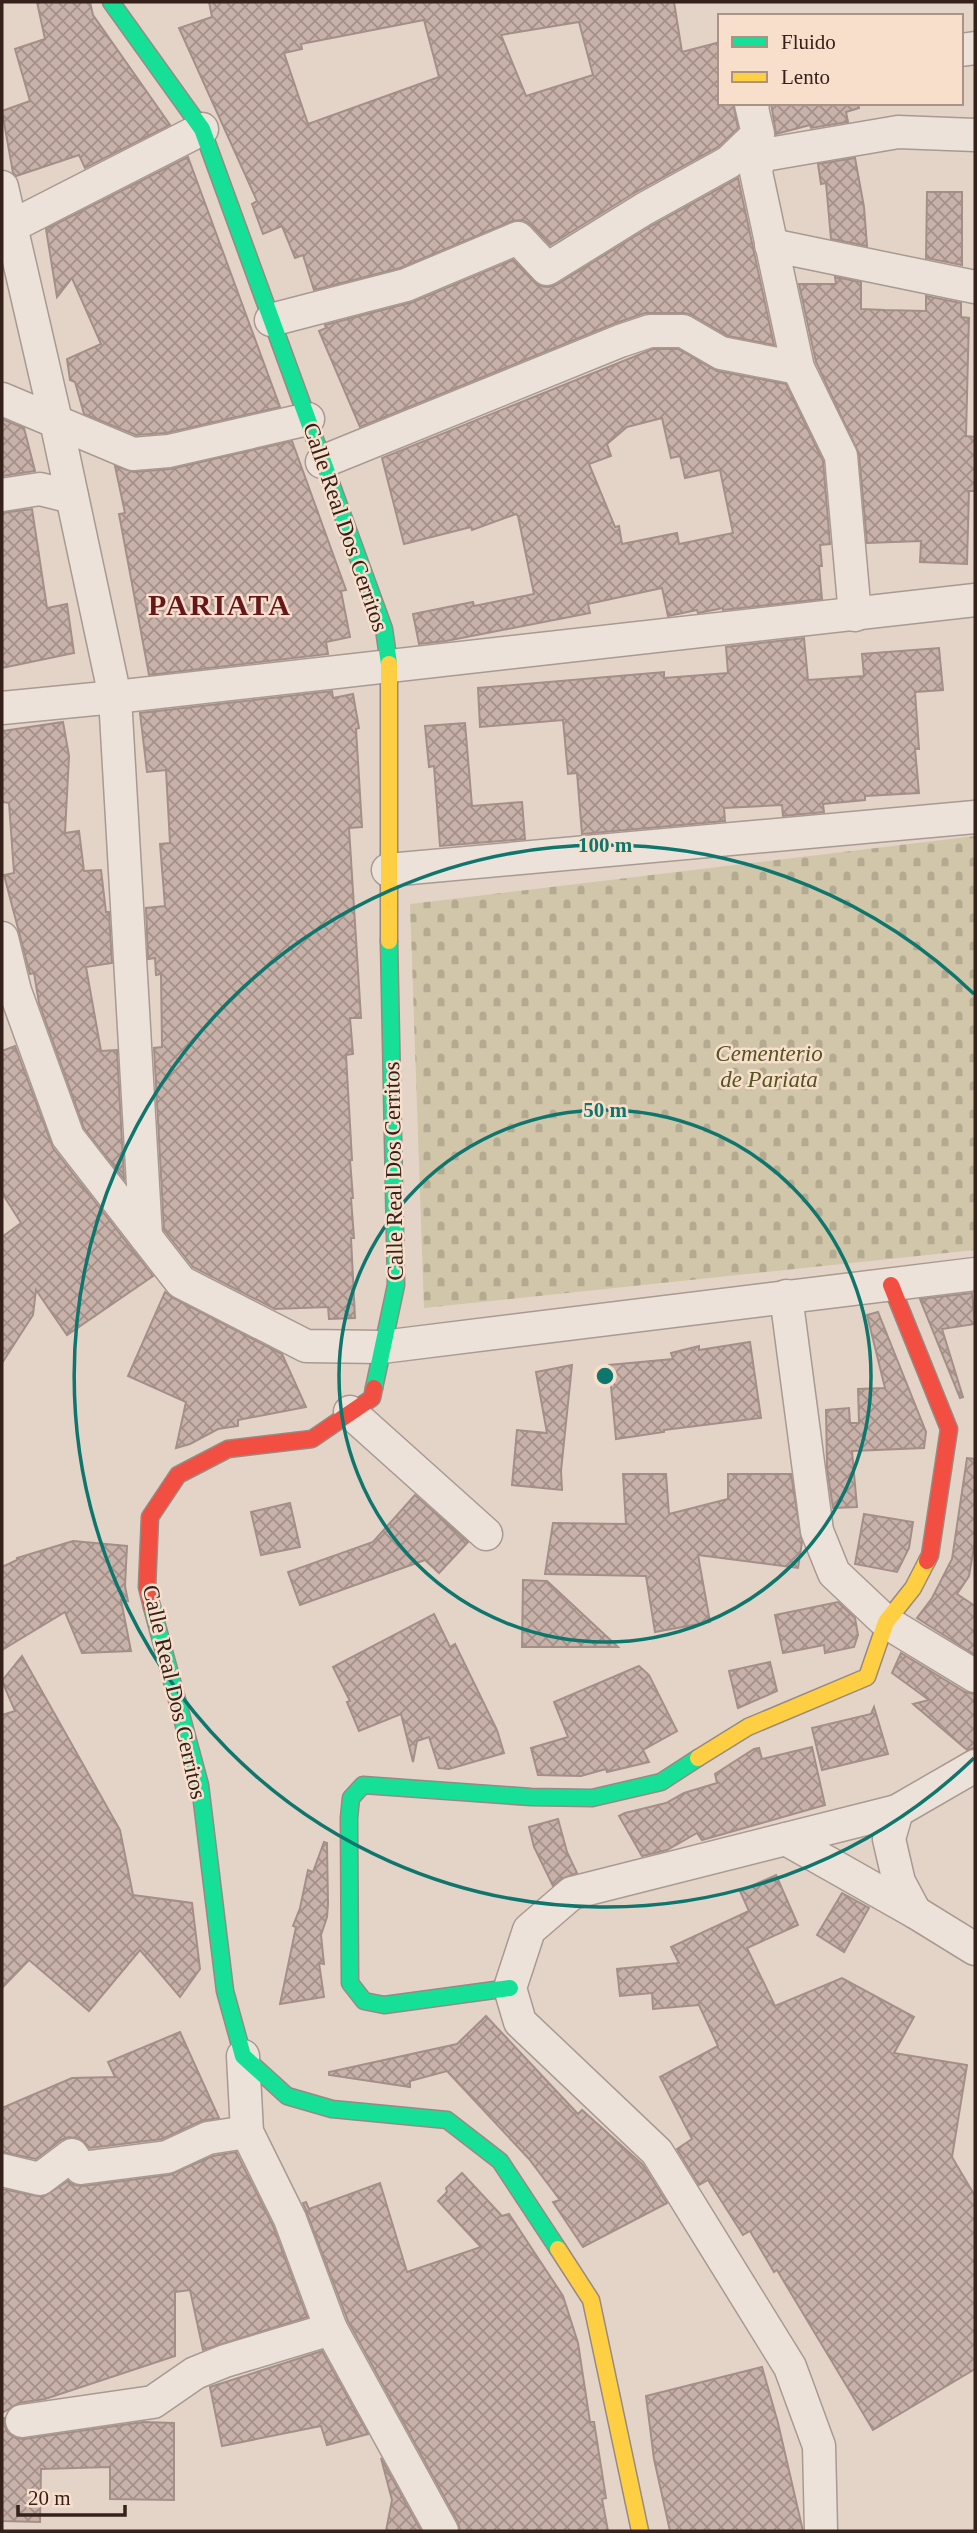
<svg xmlns="http://www.w3.org/2000/svg" width="977" height="2533" font-family="Georgia,serif">
<style>
.cemetery{fill:url(#cemetery-stones)}
.building{fill:url(#building-cross-hatch);stroke:#a48f88;stroke-width:2;fill-rule:evenodd}
.lines{fill:none;stroke-linecap:round;stroke-linejoin:round}
.street-casing{stroke:#a89a92;stroke-width:35}
.fast-casing{stroke:#988982;stroke-width:19}
.slow-casing{stroke:#988982;stroke-width:19}
.jam-casing{stroke:#988982;stroke-width:19}
.street{stroke:#ece2da;stroke-width:32}
.fast{stroke:#16e098;stroke-width:16}
.slow{stroke:#ffcf43;stroke-width:16}
.jam{stroke:#f24e42;stroke-width:16}
.ring{fill:none;stroke:#0f766e;stroke-width:3.5}
.labels{text-anchor:middle;stroke-width:5;stroke-linejoin:round;paint-order:stroke}
.street-label{font-size:23px;fill:#36211a;stroke:#f7dfcc}
.park-label{font-size:23px;font-style:italic;fill:#545420;stroke:#f7dfcc}
.district-label{font-size:30px;font-weight:bold;letter-spacing:2px;fill:#65171b;stroke:#f7dfcc}
.centre{fill:#0f766e;stroke:#f7dfcc;stroke-width:3.5}
.ring-label{font-size:21px;text-anchor:middle;font-weight:bold;fill:#0f766e;stroke:#f7dfcc;stroke-width:5;stroke-linejoin:round;paint-order:stroke}
</style>
<defs>
<pattern id="cemetery-stones" width="16" height="16" patternUnits="userSpaceOnUse" patternTransform="scale(1.75)"><rect width="16" height="16" fill="#d1c6a9"/><path d="M2 7V4a2 2 0 0 1 4 0v3zM10 15v-3a2 2 0 0 1 4 0v3z" fill="#b4aa91"/></pattern>
<pattern id="building-cross-hatch" width="8" height="8" patternUnits="userSpaceOnUse" patternTransform="scale(1.75)"><rect width="8" height="8" fill="#c8b1a9"/><path d="M0 0l8 8M0 8l8-8" fill="none" stroke="#a39089"/></pattern>
</defs>
<rect width="100%" height="100%" fill="#e4d4c8"/>
<path class="cemetery" d="M975 836V1250L424 1308 410 904Z"/>
<g class="building">
<path d="M37 2H90L93 15 170 125 85 168 79 155 16 176 13 173 2 111 30 101 15 49 45 39Z"/>
<path d="M209 2H674L682 52 720 42V103H733L738 128 718 147 634 193 550 245 531 225 523 220 512 221 400 268 314 290 303 255 295 258 282 226 263 234 252 204 257 201 179 28 212 17ZM424 20 439 77 308 124 284 53 302 49 301 44ZM579 22 593 75 526 96 501 35Z"/>
<path d="M771 103H858L859 108 846 112 848 122 811 128 810 125 776 134Z"/>
<path d="M188 157 280 407 166 433 136 435 84 414 75 382 70 380 67 359 101 344 72 278 57 297 46 229Z"/>
<path d="M855 158 864 207 867 246 831 239 826 183 821 184 818 164Z"/>
<path d="M738 178 774 345 728 336 692 315 684 313H645L613 324 360 427 319 331 326 328 325 325 413 302 513 260 540 286 548 287 556 285 653 225Z"/>
<path d="M927 192H962V265L926 258Z"/>
<path d="M835 277 861 282V309L884 310V312L885 310 926 311V296L961 303V317L969 318 966 436 975 437V491H969L967 564 920 562 921 541 867 543 859 454 816 362 799 284H836Z"/>
<path d="M653 349H678L717 371 786 384 823 461 830 544 820 545 822 566H819L822 599 723 610V608L698 613 697 610 668 616 662 588 588 604 590 613 446 641 419 644 413 614 473 602 474 606 534 594 518 516 516 514 472 530 471 527 404 544 382 458ZM662 418 671 458 680 456 685 478 720 470 733 533 679 544 677 533 622 544 619 526 615 527 589 464 611 456 607 444 627 427Z"/>
<path d="M2 419 24 428 35 471 2 476Z"/>
<path d="M292 441 346 590 341 591 350 637 326 642 328 654 149 675 119 514 125 513 115 466 134 472 171 469Z"/>
<path d="M32 509 47 608 67 604 74 653 2 668V513Z"/>
<path d="M804 638 808 680 864 676 862 654 939 648 943 690 915 692 919 749H915L919 793 865 796V800L823 804 824 812 783 816 782 805 724 808 725 821 582 834 577 773 568 774 563 720 480 727 478 688 664 672V678L728 673 726 647Z"/>
<path d="M332 691 333 698 353 694 359 728 356 729 362 827 349 828 361 1018H350L353 1054 346 1055 352 1160H350L353 1198H351L354 1238H351L355 1318 329 1319 328 1307 275 1309 193 1267 164 1230 154 1048 162 1047 161 974 156 975 155 958 148 959 146 908 165 906 160 844 170 843 166 770 147 772 140 713Z"/>
<path d="M63 722 69 756 65 833 79 831 84 871 101 870 106 912H109L112 963 86 967 101 1051 117 1050 124 1179 84 1128 39 1003 34 973 30 974 4 875 14 873 9 803 2 802V731Z"/>
<path d="M465 723 472 806 522 802 525 839 440 846 434 766 429 767 425 726Z"/>
<path d="M15 1046 53 1148 153 1276 67 1335 36 1290 33 1315 2 1363V1237L21 1223 2 1193V1051Z"/>
<path d="M165 1292 173 1298 282 1354 306 1407 238 1420V1426L218 1429 190 1444 176 1448 186 1402 128 1376Z"/>
<path d="M972 1293 975 1324 942 1329 963 1397 960 1398 920 1299Z"/>
<path d="M878 1312 926 1432 924 1448 852 1451 857 1507 833 1508 827 1468 826 1410 849 1408 850 1423H859L858 1389 885 1388 867 1315Z"/>
<path d="M750 1342 761 1418 664 1430V1432L616 1439 609 1365 673 1359 671 1353 699 1346V1350Z"/>
<path d="M572 1365 561 1471 562 1490 512 1485 517 1430 547 1433 536 1372Z"/>
<path d="M967 1458 975 1459V1541L969 1576 957 1594 975 1606V1655L917 1618 932 1598 952 1559Z"/>
<path d="M623 1474H666L669 1514 728 1499V1474H791L802 1542 798 1568 698 1555 710 1622 655 1632 646 1576 545 1574 553 1523 626 1524Z"/>
<path d="M415 1495 468 1542 439 1573 425 1560 300 1605 288 1572 373 1542Z"/>
<path d="M290 1503 300 1547 261 1555 251 1512Z"/>
<path d="M864 1514 913 1522 909 1548 897 1572 855 1564Z"/>
<path d="M73 1541 127 1546 125 1586 128 1601 121 1600 131 1651 82 1653 65 1612 2 1650V1567L17 1560V1558Z"/>
<path d="M523 1580 547 1581 618 1647H522Z"/>
<path d="M838 1602 855 1618 858 1635 854 1647 825 1653 824 1645 783 1653 775 1615Z"/>
<path d="M434 1614 450 1647 455 1644 497 1730 504 1753 449 1769 439 1768 429 1737 417 1741 413 1762 401 1714 359 1731 347 1702 350 1701 333 1667Z"/>
<path d="M901 1653 965 1692 975 1694V1748L967 1750 913 1704 929 1700 892 1673Z"/>
<path d="M22 1656 120 1830 133 1895 192 1903 200 1969 180 1997 140 1950 89 2011 29 1960 2 1988V1715L15 1711 2 1681Z"/>
<path d="M770 1662 777 1691 738 1708 729 1671Z"/>
<path d="M639 1666 649 1675 677 1731 643 1750 649 1762 607 1772 606 1769 581 1776 538 1775 531 1748 568 1737 554 1702Z"/>
<path d="M874 1707 888 1754 822 1770 812 1728 871 1714Z"/>
<path d="M812 1747 825 1805 702 1840 697 1833 667 1850 642 1856 619 1816 625 1813 666 1803 684 1793 717 1783 715 1774 754 1749 759 1748 762 1759Z"/>
<path d="M558 1819 567 1852 577 1873 561 1879 553 1886 534 1847 529 1827Z"/>
<path d="M324 1842 327 1843 328 1904 327 1917 321 1935 324 1964 319 1963 324 1997 280 2004 296 1927 293 1926 300 1908 308 1870 313 1872Z"/>
<path d="M776 1875 798 1925 747 1948 775 2006 842 1978 914 2017 894 2053 967 2065 952 2157 975 2196V2369L873 2430 777 2270 774 2272 750 2231 743 2235 708 2180 699 2185 677 2149 692 2139 660 2077 718 2046 699 2005 653 2009 652 1993 620 1996 617 1969 679 1963 671 1947 749 1911 740 1891Z"/>
<path d="M842 1893 869 1908 844 1952 817 1935Z"/>
<path d="M486 2016 578 2114 582 2110 643 2165 667 2203 583 2247 553 2202 560 2200 529 2159 447 2071 410 2081V2087L329 2075V2072L457 2044Z"/>
<path d="M180 2032 219 2118 201 2121 162 2139 90 2148 80 2139 69 2137 61 2140 36 2159 2 2152V2108L72 2078 115 2077 108 2062Z"/>
<path d="M236 2152 273 2226 307 2317 203 2350 190 2290 175 2292V2356L45 2399 19 2403 2 2413V2189L43 2197 68 2181 74 2185 83 2186 169 2175 213 2156Z"/>
<path d="M462 2173 502 2216 509 2214 563 2296 578 2343 590 2422H594L606 2498 602 2499 608 2531H460L458 2522 348 2321 303 2203 306 2202 309 2209 380 2183 407 2272 481 2247 438 2201 447 2192 446 2188Z"/>
<path d="M322 2351 368 2434 327 2445 321 2426 222 2446 210 2387Z"/>
<path d="M762 2367 778 2423 803 2531H670L654 2459 646 2396Z"/>
<path d="M2 2418H4V2424L8 2433 16 2438 24 2439 143 2422 174 2423V2500L110 2499V2467L41 2469 40 2522 2 2521Z"/>
<path d="M381 2458 421 2531H386L392 2500Z"/>
</g>
<g class="lines">
<defs>
<g id="street">
<path d="M961 50 975 48"/>
<path d="M2 187 56 421 115 697 146 1237"/>
<path d="M2 229 12 226 202 129"/>
<path d="M771 245 975 287"/>
<path d="M271 320 406 285 518 238 547 269 644 209 729 162 758 134 751 104 753 103"/>
<path d="M2 399 133 454 169 451 308 419"/>
<path d="M322 462 620 341 650 331H683L721 353 798 368"/>
<path d="M2 495 40 489 72 497"/>
<path d="M855 615 841 456 798 368 756 172 758 162 764 155 898 132 975 135"/>
<path d="M2 708 115 697 975 600"/>
<path d="M388 870 975 817"/>
<path d="M2 938 15 991 68 1137 181 1282 306 1346 382 1347 975 1274"/>
<path d="M786 1296 817 1531 834 1573 886 1622 975 1676"/>
<path d="M350 1412 486 1534"/>
<path d="M897 1811 889 1839 899 1882 915 1912 975 1949"/>
<path d="M786 1839 915 1912"/>
<path d="M243 2056 247 2132 290 2219 331 2329 442 2531"/>
<path d="M2 2170 40 2179 72 2155 81 2168 167 2157 208 2138 247 2132"/>
<path d="M22 2421 153 2402 195 2373 225 2361 331 2329"/>
<path d="M821 2531 819 2446 790 2367 657 2152 520 2022 510 1988 529 1930 572 1893 897 1811 975 1766"/>
</g>
<g id="fast">
<path d="M111 2 202 129 384 629 389 664"/>
<path d="M374 1388 396 1285 389 941"/>
<path d="M152 1607 200 1785 225 1991 243 2056 287 2096 332 2109 447 2120 500 2161 558 2249"/>
<path d="M510 1988 384 2005 364 2001 350 1983 349 1818 351 1798 363 1785 531 1797 592 1798 661 1782 698 1758"/>
</g>
<g id="slow">
<path d="M389 664V941"/>
<path d="M698 1758 748 1727 867 1677 886 1622 913 1588 927 1561"/>
<path d="M558 2249 591 2300 640 2531"/>
</g>
<g id="jam">
<path d="M891 1285 949 1429 930 1555 927 1561"/>
<path d="M152 1607 147 1587 150 1517 178 1475 228 1449 312 1439 372 1398 374 1388"/>
</g>
</defs>
<use href="#street" class="street-casing"/>
<use href="#fast" class="fast-casing"/>
<use href="#slow" class="slow-casing"/>
<use href="#jam" class="jam-casing"/>
<use href="#street" class="street"/>
<use href="#fast" class="fast"/>
<use href="#slow" class="slow"/>
<use href="#jam" class="jam"/>
</g>
<g class="ring">
<circle cx="605" cy="1376" r="266"/>
<path d="M974 1758A531 531 0 1 1 974 994"/>
</g>
<g class="labels">
<g class="street-label">
<text transform="translate(346 527) rotate(71)" y="8">Calle Real Dos Cerritos</text>
<text transform="translate(393 1171) rotate(-91)" y="8">Calle Real Dos Cerritos</text>
<text transform="translate(175 1692) rotate(77)" y="8">Calle Real Dos Cerritos</text>
</g>
<g class="park-label">
<text x="769" y="1061">Cementerio<tspan x="769" dy="26">de Pariata</tspan></text>
</g>
<g class="district-label">
<text x="220" y="615">PARIATA</text>
</g>
</g>
<circle cx="605" cy="1376" r="10" class="centre"/>
<g class="ring-label">
<text x="605" y="852">100 m</text>
<text x="605" y="1117">50 m</text>
</g>
<rect width="977" height="2533" fill="none" stroke="#36211a" stroke-width="7"/>
<rect x="718" y="14" width="245" height="91" fill="#f7dfcc" stroke="#aa9385" stroke-width="2"/>
<rect x="732" y="37" width="35" height="10" fill="#16e098" stroke="#aa9385" stroke-width="2"/>
<text x="781" y="49" font-size="21" fill="#36211a">Fluido</text>
<rect x="732" y="72" width="35" height="10" fill="#ffcf43" stroke="#aa9385" stroke-width="2"/>
<text x="781" y="84" font-size="21" fill="#36211a">Lento</text>
<path d="M18 2505v10h107v-10" fill="none" stroke="#36211a" stroke-width="3.5"/>
<text x="28" y="2505" font-size="21" fill="#36211a" stroke="#f7dfcc" stroke-width="5" paint-order="stroke">20 m</text>
</svg>
